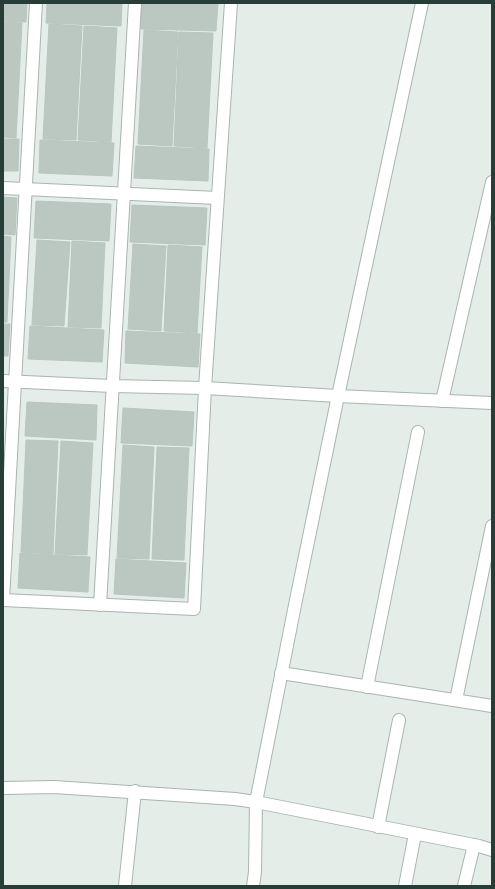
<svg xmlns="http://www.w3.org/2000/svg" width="495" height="889" font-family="'PT Sans',sans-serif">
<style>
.building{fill:#bbc8c2;stroke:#b8c6c0}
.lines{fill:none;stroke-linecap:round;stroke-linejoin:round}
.minor-casing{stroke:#a8b5b0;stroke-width:14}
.minor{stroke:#fff;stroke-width:12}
</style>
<rect width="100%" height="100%" fill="#e5ede9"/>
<g class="building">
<path d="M3 3H27L26 22 3 21Z"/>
<path d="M47 3H122L121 26 46 23Z"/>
<path d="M142 3H218L216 31 141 29Z"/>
<path d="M3 22 22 23 16 138 3 137Z"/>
<path d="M49 24 82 26 76 140 43 139Z"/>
<path d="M84 26 117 28 111 142 78 140Z"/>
<path d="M144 30 178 32 172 146 138 144Z"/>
<path d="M179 32 213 33 207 148 174 146Z"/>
<path d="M3 139H19L18 171H3Z"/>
<path d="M40 140 114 143 112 176 39 173Z"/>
<path d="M136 146 209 149 208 181 134 178Z"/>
<path d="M3 197 17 198 15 235 3 234Z"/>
<path d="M36 201 111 204 109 241 34 238Z"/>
<path d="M132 205 207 208 205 245 130 242Z"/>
<path d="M3 236 11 237 7 322H3Z"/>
<path d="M37 240 70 242 64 326 32 325Z"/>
<path d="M72 241 105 243 101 328 68 327Z"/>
<path d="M133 244 166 246 161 331 128 329Z"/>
<path d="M168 245 202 247 197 333 164 331Z"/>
<path d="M3 324H10L8 356H3Z"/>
<path d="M30 326 104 330 102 362 28 359Z"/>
<path d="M126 331 200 334 198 367 125 363Z"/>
<path d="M27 402 97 405 96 440 25 436Z"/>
<path d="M123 408 194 412 192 446 121 443Z"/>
<path d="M26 440 58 441 53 554 21 552Z"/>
<path d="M61 441 93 443 87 555 55 554Z"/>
<path d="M123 445 154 447 149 559 117 558Z"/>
<path d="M157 447 189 448 184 560 152 559Z"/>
<path d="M20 553 90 557 88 592 18 588Z"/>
<path d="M116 559 186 563 184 598 114 594Z"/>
</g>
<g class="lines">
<defs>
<g id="minor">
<path d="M3 188 217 198"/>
<path d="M3 381 112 386 205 388 338 396 492 403"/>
<path d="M442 401 492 182"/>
<path d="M3 600 194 609 205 388 231 3"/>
<path d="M3 600 36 3"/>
<path d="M100 605 135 3"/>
<path d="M281 673 492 706"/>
<path d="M367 687 418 432"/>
<path d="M456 700 492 526"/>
<path d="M3 788 54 787 235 799 256 802 479 846 492 850"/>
<path d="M378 827 399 720"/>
<path d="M125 886 135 791"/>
<path d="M253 886 255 872 256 802 296 600 338 396 422 3"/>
<path d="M405 886 415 834"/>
<path d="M464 886 474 845"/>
</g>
</defs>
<use href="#minor" class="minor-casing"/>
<use href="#minor" class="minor"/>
</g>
<rect width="495" height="889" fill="none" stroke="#263e37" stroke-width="8"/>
</svg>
